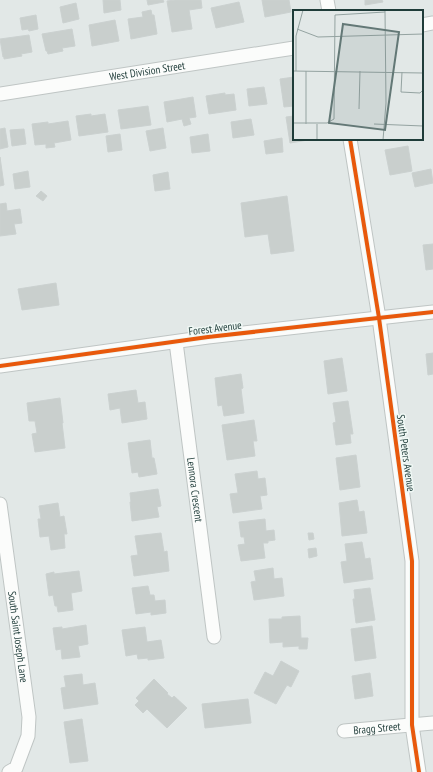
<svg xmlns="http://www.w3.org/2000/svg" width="433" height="772" font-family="'PT Sans Narrow',sans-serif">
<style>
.building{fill:#c9cfcd;stroke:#cbd1d0}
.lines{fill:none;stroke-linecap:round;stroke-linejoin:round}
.street-casing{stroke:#bfc5c4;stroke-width:15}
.street{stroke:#fbfcfb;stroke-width:13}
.cycleway-casing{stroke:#f0f8f5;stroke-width:6}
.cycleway{stroke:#e8590c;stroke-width:4}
.labels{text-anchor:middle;stroke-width:3;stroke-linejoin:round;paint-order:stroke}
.street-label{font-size:11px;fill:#1f3c39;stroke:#f0f8f5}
.inset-road{fill:none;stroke:#94a3a1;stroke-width:1}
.view{fill:#637876;fill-opacity:0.15;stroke:#637876;stroke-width:2}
.inset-edge{fill:none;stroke:#1f3c39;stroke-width:2}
</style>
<rect width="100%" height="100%" fill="#e2e8e7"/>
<g class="building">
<path d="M103 0H120L121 10 104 13Z"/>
<path d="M147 0H163L164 2 148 5Z"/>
<path d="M175 0H201L202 8 189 10 192 29 172 32 167 1Z"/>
<path d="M262 0H289L291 12 265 17Z"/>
<path d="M365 0H382L383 2 365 5Z"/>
<path d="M239 2 244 22 216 28 211 8Z"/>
<path d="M76 3 79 19 63 23 60 7Z"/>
<path d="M151 10 152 15H154L157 34 131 39 128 19 143 17 142 12Z"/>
<path d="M36 15 38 29 29 31 28 29 22 30 20 18Z"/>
<path d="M115 20 119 41 92 46 89 25Z"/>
<path d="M72 29 75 46 62 48 63 51 48 54 47 51H46L42 34Z"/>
<path d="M29 35 32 52 21 54 22 56 4 59V57H3L0 39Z"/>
<path d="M294 77V106L284 107 280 79Z"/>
<path d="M264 87 267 104 249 106 247 89Z"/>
<path d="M225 93V95L234 94 236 110 209 114 206 96Z"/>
<path d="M193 97 196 117 189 118 191 124 184 126 182 119 167 122 164 102Z"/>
<path d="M148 106 151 125 121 129 118 110Z"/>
<path d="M91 114V116L105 114 108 132 79 136 76 116Z"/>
<path d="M294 116V139H308V140L290 143 286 117Z"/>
<path d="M251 119 254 135 233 138 231 122Z"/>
<path d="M68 121 71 140 54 143 55 147 46 148V144L35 145 32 124 48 122V124Z"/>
<path d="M5 128 8 147 0 149V129Z"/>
<path d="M163 128 166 148 150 151 146 131Z"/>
<path d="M24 129 26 144 12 146 10 130Z"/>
<path d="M120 134 122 150 108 152 106 136Z"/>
<path d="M208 134 210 151 192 153 190 137Z"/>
<path d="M282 138 283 152 266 154 264 141Z"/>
<path d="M408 146 412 171 390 175 385 150Z"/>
<path d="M0 157 4 185 0 186Z"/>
<path d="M431 169 433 183 415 187 412 173Z"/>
<path d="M28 171 30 187 15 189 13 174Z"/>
<path d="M168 172 170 189 155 191 153 175Z"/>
<path d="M41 191 47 196 43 201 36 196Z"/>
<path d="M287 196 294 251 271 254 268 234 245 237 241 203Z"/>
<path d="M6 203 7 211 20 209 22 223 14 224 16 234 0 236V204Z"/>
<path d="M433 244V269L426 270 423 245Z"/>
<path d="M56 283 59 305 22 310 18 289Z"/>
<path d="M433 353V374L428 375 426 354Z"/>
<path d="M342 358 347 391 328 394 324 361Z"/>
<path d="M241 374 243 388 241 389 244 413 224 416 222 405 218 406 215 378Z"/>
<path d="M136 390 138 403 145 402 147 419 122 423 120 408 110 410 108 394Z"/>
<path d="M60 398 63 423H62L65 448 35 452 32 434 37 433 35 421H29L27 403Z"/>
<path d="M348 401 353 434H350L351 443 336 445 333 423 336 422 333 403Z"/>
<path d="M254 420 257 441H253L255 456 227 460 222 425Z"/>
<path d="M150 440 152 458H154L157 474 139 477 138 472 132 473 128 443Z"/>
<path d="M356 455 360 487 340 490 336 458Z"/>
<path d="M257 471 258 479 265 478 267 495 260 496 262 509 233 513 230 494 238 493 235 474Z"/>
<path d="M158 489 161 506 157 507 159 517 132 521 130 502H131L130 493Z"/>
<path d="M357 500 359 512 364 511 367 533 342 536 339 503Z"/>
<path d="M58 503 60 517 64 516 67 534H64L65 548 51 550 49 536 40 537 38 519H41L39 506Z"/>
<path d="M265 519 266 531 274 530 275 540 268 541V543H263L265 558 241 561 238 545 245 544 244 537H241L239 522Z"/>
<path d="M161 533 164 552 167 551 169 571 134 576 131 556 138 555 135 536Z"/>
<path d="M308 533H313L314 539 309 540Z"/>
<path d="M362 542 365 559 370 558 373 579 344 583 341 562 347 561 345 544Z"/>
<path d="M316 548 317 556 309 558 308 549Z"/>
<path d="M273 568 274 579 282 578 284 596 254 600 251 582 256 581 254 571Z"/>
<path d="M79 571 82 591 71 593 73 610 58 612 57 606H55L53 595 49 596 46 574 54 572V574Z"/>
<path d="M148 586 150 595H154L155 601 165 600 166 613 151 615V612L136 614 132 588Z"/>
<path d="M370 588 375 620 356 623 353 599H355L354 590Z"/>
<path d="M300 616 301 638H308L307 649H299V646L283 647V642L270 643 269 619H282V617Z"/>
<path d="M86 625 88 644 78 646 80 657 62 659 61 649 56 650 53 628 62 627V629Z"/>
<path d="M372 626 376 658 355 661 351 629Z"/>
<path d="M145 627 147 642 161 640 164 658 148 660V658L138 659 137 654 126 656 122 630Z"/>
<path d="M281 661 299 671 291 687 287 685 276 704 254 693 265 672 273 676Z"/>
<path d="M370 673 373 696 355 699 352 676Z"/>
<path d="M82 674 83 685 95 683 98 704 64 709 61 688 66 687 64 676Z"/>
<path d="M154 679 168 693 167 694 172 698 174 696 187 708 167 728 147 709 143 713 135 705 139 701 136 698Z"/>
<path d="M248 699 251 723 205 728 202 704Z"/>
<path d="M82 719 88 761 70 763 64 722Z"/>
</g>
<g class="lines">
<defs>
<g id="street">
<path d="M327 0 329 11"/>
<path d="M422 25 433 23"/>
<path id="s1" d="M0 94 294 48"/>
<path d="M350 139 379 318 412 561V725L419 772"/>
<path id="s2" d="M176 342 214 637"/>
<path d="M0 366 208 337 360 320 433 312"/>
<path id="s3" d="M0 504 29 717 28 736 16 768 9 772"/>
<path id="s4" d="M344 731 433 723"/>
</g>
</defs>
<use href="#street" class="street-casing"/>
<use href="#street" class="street"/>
<defs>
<g id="cycleway">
<path d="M350 139 379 318 412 561V725L419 772"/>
<path d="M0 366 208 337 360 320 433 312"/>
</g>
</defs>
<use href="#cycleway" class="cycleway-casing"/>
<use href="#cycleway" class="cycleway"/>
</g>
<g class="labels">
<g class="street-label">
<text dy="4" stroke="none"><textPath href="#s1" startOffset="149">West Division Street</textPath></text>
<text transform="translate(215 328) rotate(-7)" y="4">Forest Avenue</text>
<text transform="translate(406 453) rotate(82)" y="4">South Peters Avenue</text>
<text dy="4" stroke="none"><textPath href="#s2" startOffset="149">Lennora Crescent</textPath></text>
<text dy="4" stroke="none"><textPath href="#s3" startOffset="134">South Saint Joseph Lane</textPath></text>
<text dy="4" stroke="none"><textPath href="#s4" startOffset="33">Bragg Street</textPath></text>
</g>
</g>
<g transform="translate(293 10)">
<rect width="130" height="130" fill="#e2e8e7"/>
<path class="inset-road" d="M4 19 25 27 130 24M0 61 130 63M3 61V26L10 0M109 62 108 82 127 83 130 80M66 99 67 61M0 113H34L41 109 42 5 92 2M13 114V61M81 114 130 116M24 130V114M90 130 93 93 92 1"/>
<path class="view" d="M50 14 106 22 92 120 36 113Z"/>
<rect width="130" height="130" class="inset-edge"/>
</g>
</svg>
